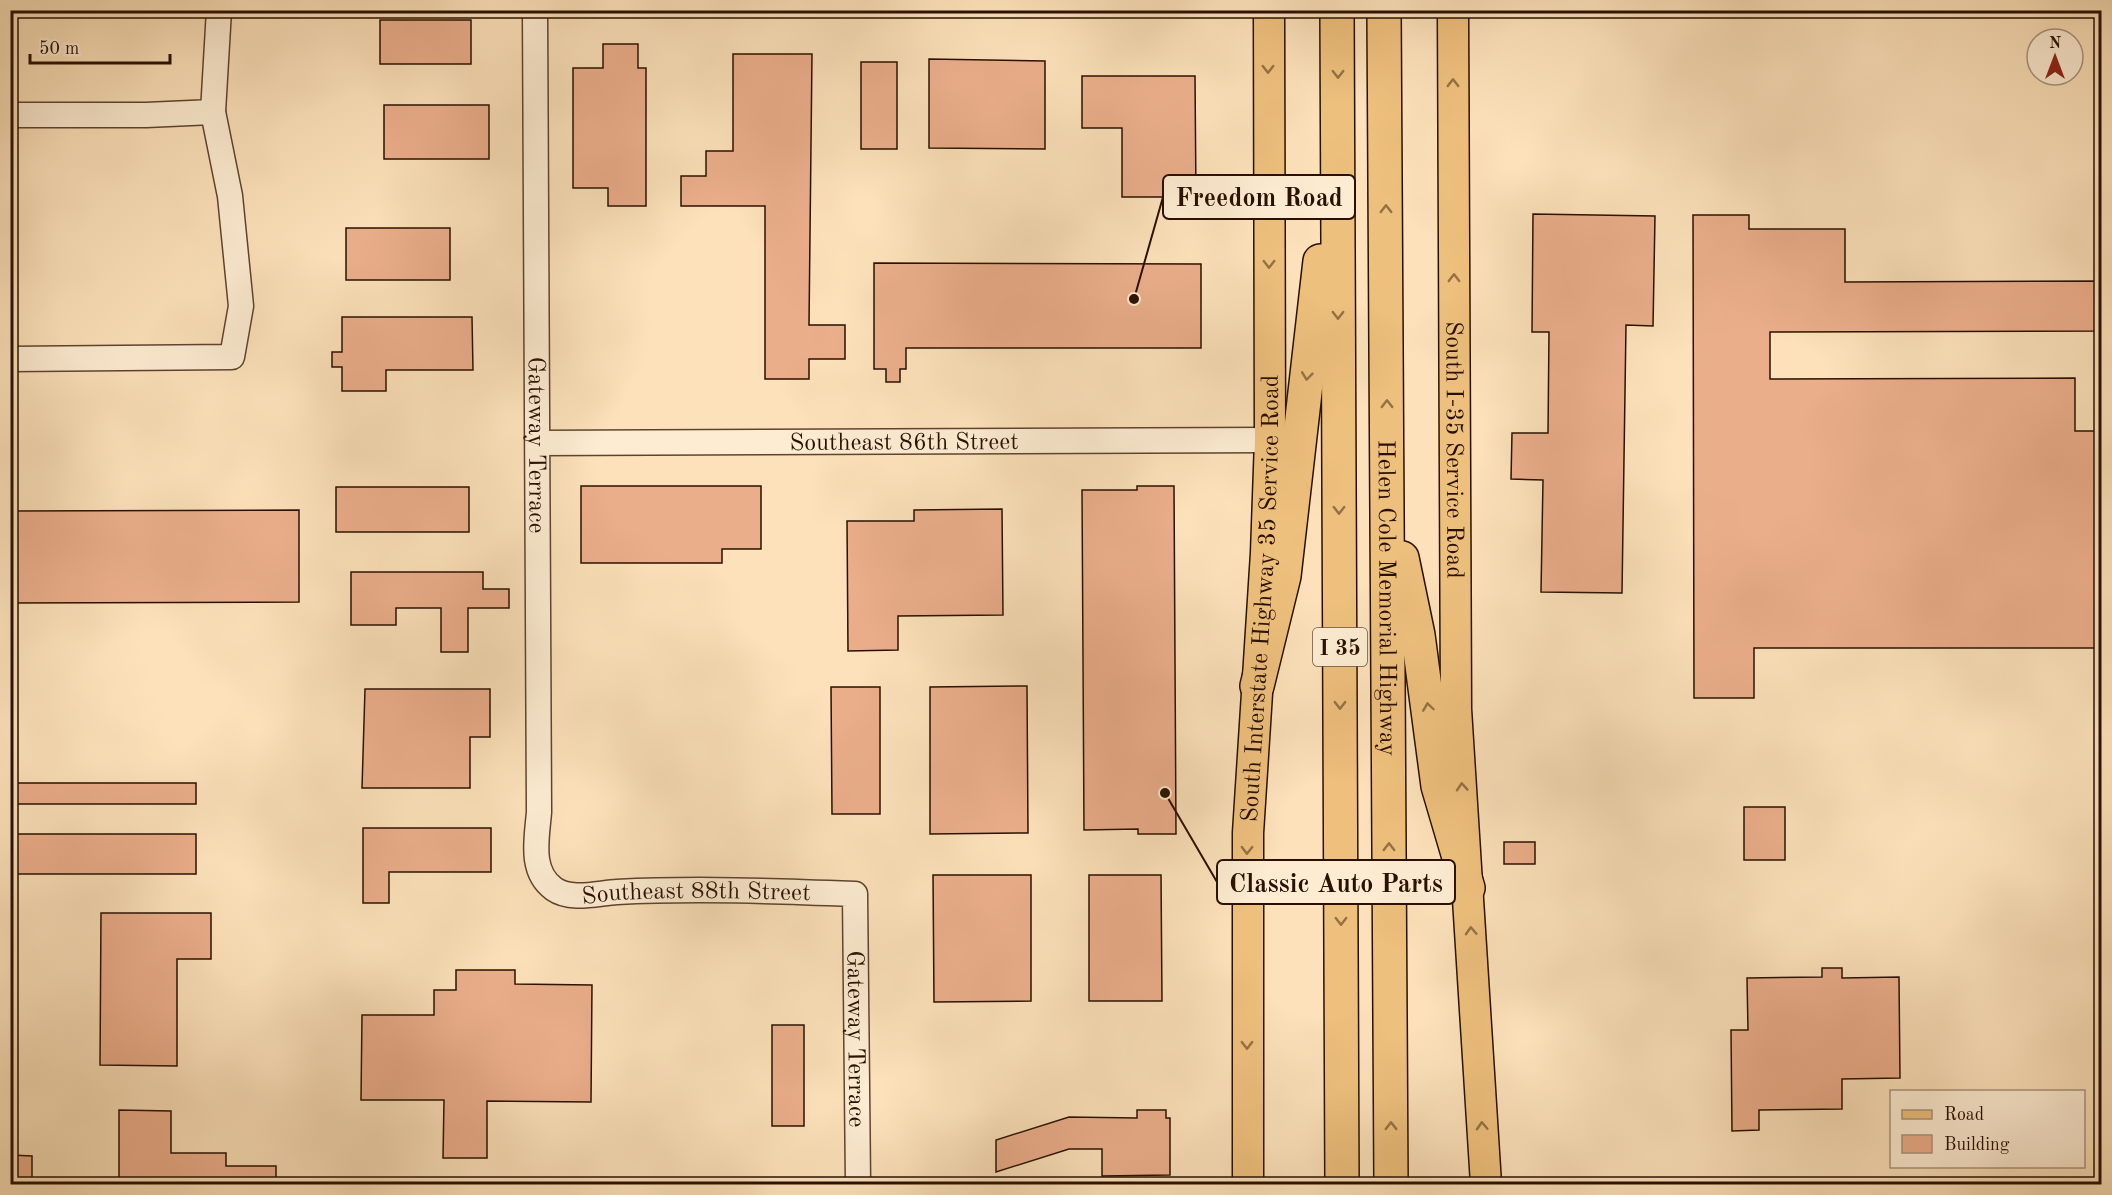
<svg xmlns="http://www.w3.org/2000/svg" width="2112" height="1195" font-family="'Old Standard TT',serif">
<style>
.building{fill:#ebae8b;stroke:#291000;stroke-width:1.5}
.lines{fill:none;stroke-linecap:round;stroke-linejoin:round}
.minor-casing{stroke:#5e442e;stroke-width:27}
.major-casing{stroke:#291000;stroke-width:33}
.highway-casing{stroke:#291000;stroke-width:36}
.minor{stroke:#fdecd2;stroke-width:24}
.major{stroke:#eec07d;stroke-width:30}
.highway{stroke:#eec07d;stroke-width:33}
.oneway{stroke:#957145}
.labels{text-anchor:middle;stroke-width:4.5;stroke-linejoin:round;paint-order:stroke}
.shield{fill:#fdecd2;stroke:#69523f;stroke-width:1.5}
.shield-label{font-size:22px;font-weight:bold;fill:#291000}
.street-label{font-size:24px;fill:#291000;stroke:#fdecd2}
.leader{fill:none;stroke:#291000;stroke-width:2}
.callout-dot{fill:#291000;stroke:#fdecd2;stroke-width:2}
.callout{fill:#fdecd2;stroke:#291000;stroke-width:2}
.callout-label{font-size:26px;text-anchor:middle;font-weight:bold;fill:#291000}
</style>
<rect width="100%" height="100%" fill="#fce1ba"/>
<filter id="stains"><feTurbulence type="fractalNoise" baseFrequency=".00333" numOctaves="4"/><feColorMatrix values="0 0 0 0 .2 0 0 0 0 .09 0 0 0 0 .02 0 0 0 .5 -.17"/></filter>
<radialGradient id="worn" r=".72"><stop offset=".6" stop-color="#630" stop-opacity="0"/><stop offset="1" stop-color="#630" stop-opacity=".3"/></radialGradient>
<g class="building">
<rect x="380" y="20" width="91" height="44"/>
<path d="M603 44H638V68H646V206H608V188H573V68H603Z"/>
<path d="M733 54H812L809 325H845V359H809V379H765V206H681V176H706V151H733Z"/>
<path d="M929 59 1045 61V149L929 148Z"/>
<rect x="861" y="62" width="36" height="87"/>
<path d="M1082 76H1195L1196 197H1122V128H1082Z"/>
<rect x="384" y="105" width="105" height="54"/>
<path d="M1533 214 1655 216 1653 326 1626 325 1622 593 1541 592 1543 480 1511 479 1512 433H1548L1549 332H1532Z"/>
<path d="M1693 215H1749V229H1845V282L2102 281V331L1770 332V379L2075 378V431H2102V648H1754V698H1694Z"/>
<rect x="346" y="228" width="104" height="52"/>
<path d="M874 263 1201 264V348H906V369H900V382H886V369H874Z"/>
<path d="M342 317H472L473 370H386V391H342V367H332V352H342Z"/>
<path d="M581 486H761V549H722V563H581Z"/>
<path d="M1137 486H1174L1176 834H1138V829L1084 830 1082 490H1137Z"/>
<rect x="336" y="487" width="133" height="45"/>
<path d="M1002 509 1003 615 898 616V650L848 651 847 521H914V510Z"/>
<path d="M299 510V602L10 603V511Z"/>
<path d="M351 572H483V589H509V608H468V652H441V608H396V625H351Z"/>
<path d="M1027 686 1028 833 930 834V687Z"/>
<path d="M831 687H880V814H832Z"/>
<path d="M365 689H490V737H470V788H362Z"/>
<rect x="10" y="783" width="186" height="21"/>
<rect x="1744" y="807" width="41" height="53"/>
<path d="M363 828H491V872H389V903H363Z"/>
<rect x="10" y="834" width="186" height="40"/>
<rect x="1504" y="842" width="31" height="22"/>
<path d="M933 875H1031V1001L934 1002Z"/>
<path d="M1089 875H1161L1162 1001H1089Z"/>
<path d="M101 913H211V959H177V1066L100 1065Z"/>
<path d="M1822 968H1842V978L1899 977 1900 1078 1842 1079V1109L1759 1110V1130L1732 1131 1731 1030H1748L1747 978 1822 977Z"/>
<path d="M456 970H515V984L592 985 591 1102 487 1101V1158H443L444 1100H361L362 1015H434V990H456Z"/>
<rect x="772" y="1025" width="32" height="101"/>
<path d="M119 1110 171 1111V1153H226V1166H276V1185H119Z"/>
<path d="M1137 1110H1166V1118H1170V1175L1102 1176V1149H1069L996 1172V1140L1069 1117 1137 1118Z"/>
<path d="M10 1155 32 1156V1185H10Z"/>
</g>
<g class="lines">
<defs>
<g id="minor">
<path id="s1" d="M535 10 539 812C537 838 529 871 554 889 571 901 598 893 617 892 695 888 776 891 855 894L858 1184"/>
<path d="M10 115H146L213 112 219 10"/>
<path d="M10 359 232 357 241 306 230 196 213 112"/>
<path id="s2" d="M538 443 1270 440"/>
</g>
<g id="major">
<path id="s3" d="M1453 10 1456 709 1486 1184"/>
<path id="s4" d="M1248 1184V833L1266 553 1270 440 1269 10"/>
</g>
<g id="highway">
<path d="M1337 10 1342 1184"/>
<path id="s5" d="M1384 10 1391 1184"/>
<path d="M1402 558 1418 635 1438 786 1468 888"/>
<path d="M1257 686 1284 576 1320 261"/>
</g>
</defs>
<use href="#minor" class="minor-casing"/>
<use href="#major" class="major-casing"/>
<use href="#highway" class="highway-casing"/>
<use href="#minor" class="minor"/>
<use href="#major" class="major"/>
<use href="#highway" class="highway"/>
</g>
<defs><path id="oneway-chevron" d="M-2-3.5L2.5 0L-2 3.5" fill="none" stroke-width="1.6" stroke-linecap="round" stroke-linejoin="round" transform="scale(1.5)"/></defs>
<g class="oneway">
<use href="#oneway-chevron" transform="translate(1268 69) rotate(90)"/>
<use href="#oneway-chevron" transform="translate(1338 74) rotate(90)"/>
<use href="#oneway-chevron" transform="translate(1453 83) rotate(-90)"/>
<use href="#oneway-chevron" transform="translate(1386 209) rotate(-90)"/>
<use href="#oneway-chevron" transform="translate(1269 264) rotate(90)"/>
<use href="#oneway-chevron" transform="translate(1454 278) rotate(-90)"/>
<use href="#oneway-chevron" transform="translate(1338 315) rotate(90)"/>
<use href="#oneway-chevron" transform="translate(1307 376) rotate(97)"/>
<use href="#oneway-chevron" transform="translate(1387 404) rotate(-90)"/>
<use href="#oneway-chevron" transform="translate(1339 510) rotate(90)"/>
<use href="#oneway-chevron" transform="translate(1340 705) rotate(90)"/>
<use href="#oneway-chevron" transform="translate(1428 707) rotate(-98)"/>
<use href="#oneway-chevron" transform="translate(1462 787) rotate(-94)"/>
<use href="#oneway-chevron" transform="translate(1389 847) rotate(-90)"/>
<use href="#oneway-chevron" transform="translate(1247 850) rotate(91)"/>
<use href="#oneway-chevron" transform="translate(1341 921) rotate(90)"/>
<use href="#oneway-chevron" transform="translate(1471 931) rotate(-93)"/>
<use href="#oneway-chevron" transform="translate(1247 1045) rotate(90)"/>
<use href="#oneway-chevron" transform="translate(1391 1126) rotate(-90)"/>
<use href="#oneway-chevron" transform="translate(1482 1126) rotate(-93)"/>
</g>
<g class="labels">
<rect class="shield" x="1313" y="628" width="54" height="38" rx="4.5"/>
<g class="shield-label">
<text x="1340" y="655">I 35</text>
</g>
<g class="street-label">
<text dy="8" stroke="none"><textPath href="#s2" startOffset="366">Southeast 86th Street</textPath></text>
<text dy="8" stroke="none"><textPath href="#s1" startOffset="435">Gateway Terrace</textPath></text>
<text dy="8" stroke="none"><textPath href="#s3" startOffset="440">South I-35 Service Road</textPath></text>
<text dy="8" stroke="none"><textPath href="#s5" startOffset="588">Helen Cole Memorial Highway</textPath></text>
<text dy="8" stroke="none"><textPath href="#s4" startOffset="586">South Interstate Highway 35 Service Road</textPath></text>
<text dy="8" stroke="none"><textPath href="#s1" startOffset="1028">Southeast 88th Street</textPath></text>
<text dy="8" stroke="none"><textPath href="#s1" startOffset="1332">Gateway Terrace</textPath></text>
</g>
</g>
<path class="leader" d="M1134 299L1163 197M1165 793L1217 882"/>
<g class="callout-dot">
<circle cx="1134" cy="299" r="6"/>
<circle cx="1165" cy="793" r="6"/>
</g>
<g class="callout">
<rect x="1163" y="175" width="192" height="44" rx="6"/>
<rect x="1217" y="860" width="238" height="44" rx="6"/>
</g>
<g class="callout-label">
<text x="1259" y="206">Freedom Road</text>
<text x="1336" y="892">Classic Auto Parts</text>
</g>
<rect width="2112" height="1195" fill="none" stroke="#fce1ba" stroke-width="36"/>
<rect x="12" y="12" width="2088" height="1171" fill="none" stroke="#291000" stroke-width="3"/>
<rect x="18" y="18" width="2076" height="1159" fill="none" stroke="#291000" stroke-width="1.5"/>
<rect x="1890" y="1090" width="195" height="78" fill="#fdecd2" stroke="#a8947e" stroke-width="1.5"/>
<rect x="1902" y="1110" width="30" height="9" fill="#eec07d" stroke="#a8947e" stroke-width="1.5"/>
<text x="1944" y="1120" font-size="18" fill="#291000">Road</text>
<rect x="1902" y="1135" width="30" height="18" fill="#ebae8b" stroke="#a8947e" stroke-width="1.5"/>
<text x="1944" y="1150" font-size="18" fill="#291000">Building</text>
<g transform="translate(2055 57)"><circle r="28" fill="#fdecd2" stroke="#a8947e" stroke-width="1.5"/>
<path d="M0-4.5L10 22L0 15L-10 22Z" fill="#8f2418"/>
<text y="-9" font-size="16" font-weight="bold" text-anchor="middle" fill="#291000">N</text>
</g>
<path d="M30 54v9h140v-9" fill="none" stroke="#291000" stroke-width="3"/>
<text x="39" y="54" font-size="18" fill="#291000" stroke="#fdecd2" stroke-width="4.5" paint-order="stroke">50 m</text>
<rect width="100%" height="100%" filter="url(#stains)"/>
<rect width="100%" height="100%" fill="url(#worn)"/>
</svg>
